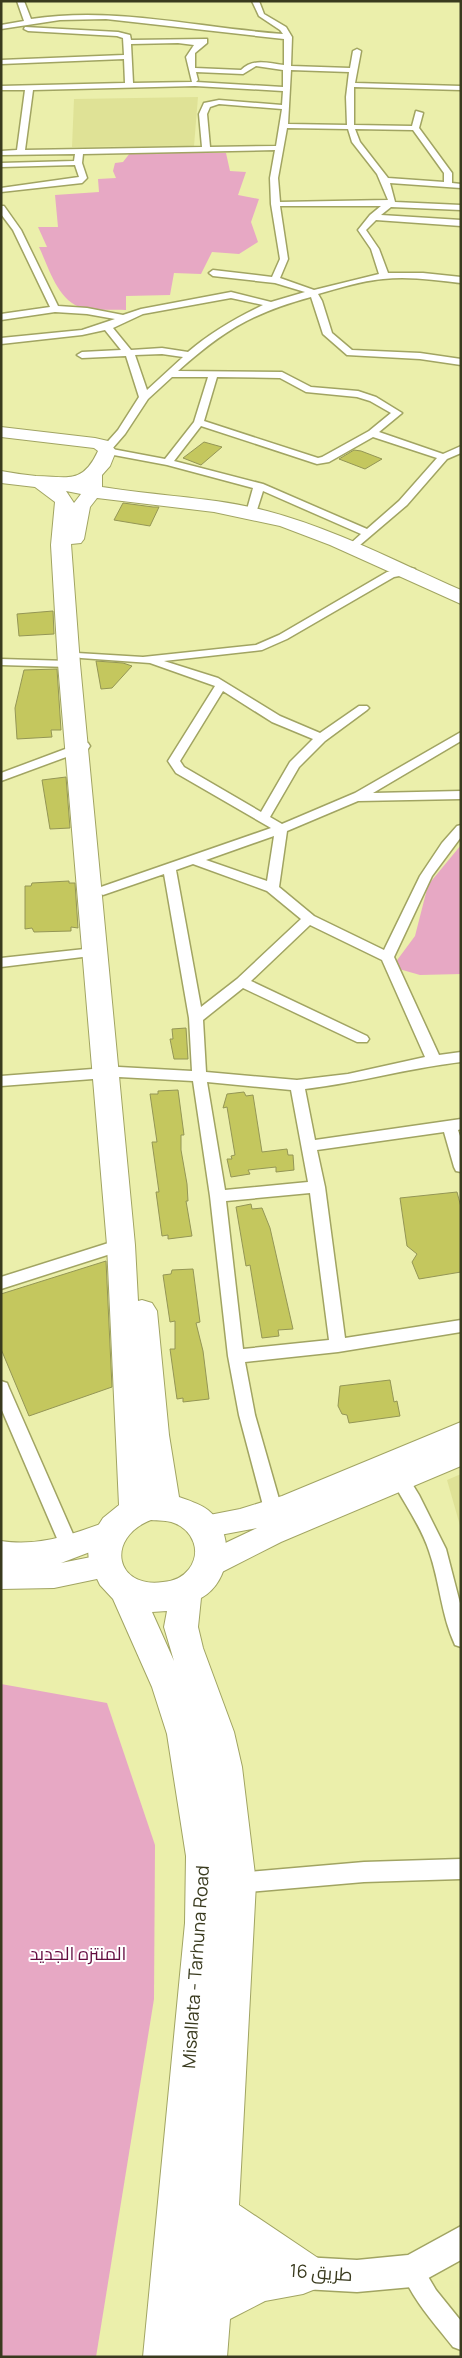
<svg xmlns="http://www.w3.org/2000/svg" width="462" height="2358" font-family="Manrope,Cairo,sans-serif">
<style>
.built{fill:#dfe296}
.green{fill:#e7a8c4}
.building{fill:#c4c75e;stroke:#949655}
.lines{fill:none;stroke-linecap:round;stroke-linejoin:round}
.street-casing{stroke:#a1a462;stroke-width:3}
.secondary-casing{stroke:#a1a462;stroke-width:3}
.primary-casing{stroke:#a1a462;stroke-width:2}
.highway-casing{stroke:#a1a462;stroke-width:2}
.street{fill:#fff;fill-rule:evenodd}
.secondary{fill:#fff;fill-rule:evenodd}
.primary{fill:#fff;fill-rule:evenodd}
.highway{fill:#fff;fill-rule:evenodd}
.labels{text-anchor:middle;stroke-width:4;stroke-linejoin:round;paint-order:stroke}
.near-park-label{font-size:18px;fill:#630d40;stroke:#fff}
.near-street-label{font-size:18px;fill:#393a1e;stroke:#fff}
</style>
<rect width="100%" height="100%" fill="#ebefab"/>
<g class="built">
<path d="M198 97 194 146 72 147 74 99Z"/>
<path d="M461 1474V1529L447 1480Z"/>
</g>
<g class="green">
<path d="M130 153H226L230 171 246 172 238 195 259 199 251 222 258 242 239 254 212 252 201 274 174 273 170 295 126 296V310C112 309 97 311 83 308 58 302 49 268 39 247H47L38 227H58L55 195 99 192 98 179 116 178 113 171 115 163 123 162Z"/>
<path d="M461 845V974L420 975 392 967 415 936 428 885Z"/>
<path d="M1 1684 107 1703 155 1845 154 1999 96 2357H1Z"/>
</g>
<g class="building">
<path d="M204 442 222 447 201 465 183 458Z"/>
<path d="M354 450 361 451 382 459 365 469 339 459Z"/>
<path d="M123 503 153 507H159L150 526 114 520Z"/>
<path d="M53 611 54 634 19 636 17 614Z"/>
<path d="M96 661 123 663 132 666 112 688 101 689Z"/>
<path d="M57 669 61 730H51L52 737 17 739 15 708 24 670Z"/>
<path d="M66 777 70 828 50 829 42 780Z"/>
<path d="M69 881V883H75L78 928 71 927V931L34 932 32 928 25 929V886H31L32 883Z"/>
<path d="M186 1028 188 1059H174L170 1039H173L172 1029Z"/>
<path d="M178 1090 184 1135H181V1150L187 1184 188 1201H186L192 1236 168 1239V1235L162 1236 156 1192H159L152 1142H157L150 1094H158V1091Z"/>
<path d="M244 1092 246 1096 253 1095 262 1152 287 1149 288 1155H293L294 1170 276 1172V1167L248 1170 250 1174 231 1177 227 1159H232L231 1156 235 1155 227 1107 223 1108 227 1094Z"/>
<path d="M457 1192 461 1207V1272L419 1279 412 1262 417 1254 407 1246 400 1198Z"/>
<path d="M251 1204 252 1209 262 1208 270 1228 293 1329 278 1330 279 1336 262 1338 250 1265 246 1266 236 1207Z"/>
<path d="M106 1261 112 1387 29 1416 1 1349V1294Z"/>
<path d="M193 1269 200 1322 196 1323 203 1351 209 1399 183 1402V1398L177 1399 170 1349H175V1321L170 1322 163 1275 171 1274 172 1270Z"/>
<path d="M390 1380 394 1402 397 1401 400 1416 349 1423 347 1415 342 1414 338 1406 340 1386Z"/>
</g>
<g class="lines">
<defs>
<g id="street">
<path d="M17 1H24L31 19C116 6 198 28 283 34L280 30 259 16 252 1H259L264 14 286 27 292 37 291 66 350 68 353 51 357 49 361 51 355 83 461 86V90L354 87V125L412 126 416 111 423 113 419 128 452 173V183L461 184V188L390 183 395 202 461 205V210L391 207 381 215 461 220V226L376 220 366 230 379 249 388 273H423L461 277V283C435 280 408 276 383 279 361 281 339 288 318 294L322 301 332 333 352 350 420 353 461 359V365L420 359 347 355 323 334 311 297C252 313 223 331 178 371L282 372 311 387 358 391 376 397 402 413 379 432 443 454 461 446V453L447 459 407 505 360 545 356 546 351 543 361 534 263 491 256 513 251 516 247 515 246 513 253 488 167 465 103 453 101 449 118 430 139 397 126 356 82 358 77 355 82 352 121 350 105 330 82 335 1 344V338L82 330 115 319 87 314 55 312 1 320V314L50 307 13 230 1 214V206H4L21 230 58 306 87 308 123 315 141 309 231 292 271 302 305 292 275 283 213 276 209 273 213 270 272 277 280 259 271 204 270 178 275 150 83 154 82 163 87 178 82 183 1 192V188L79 177 75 165 1 167V163L74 161 75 154 1 155V151L17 150 25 90H1V86L125 83 124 59 1 64V60L124 55 123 38 117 36 28 31 24 29 25 27 118 32 130 35 131 40 207 39V43L195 53V68L241 70C253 58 268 63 284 65V39L106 19 60 20 1 29V25L24 21ZM178 43 194 45 186 57 192 82 133 83 131 44ZM256 66 283 70V87L196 82 198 80 196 72 243 74ZM291 70 349 72 346 97 347 125 288 124ZM195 86 283 91 282 105 219 100 204 103 199 114 202 147 25 150 33 90ZM219 104 282 109 276 146 210 147 207 114 210 107ZM287 128 348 129 352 142 377 174 388 200 280 202 278 178ZM355 129 413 130 444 173V182L388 178 360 142ZM280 206H381L370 215 358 230 371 249 379 274 314 290 280 278 288 259ZM231 298 263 305C236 318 211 332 188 352L162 348 131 350 113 328 143 314ZM162 354 183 357 147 390 135 355ZM172 377H208L194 422 165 459 112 449 125 434 148 399ZM217 377 280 378 306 392 357 397 370 401 391 413 369 431 322 457 318 458 204 421ZM201 426 317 464 329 462 373 437 437 458 399 501 367 529 263 484 174 461Z"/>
<path d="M411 568 415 569V573L394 577 287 639 262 650 164 661 218 678 280 716 320 733 359 706H367L369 708 367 710 325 741 299 767 270 817 282 824 355 793 461 732V741L373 793 461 791V799L358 801 287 831 279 887 314 916 384 950 420 876 442 843 457 826 461 825V837L432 876 394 957 439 1055 461 1052V1062C408 1068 358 1083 305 1089L315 1140 461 1119V1129L458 1130 461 1139V1172L456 1171 454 1167 444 1132 317 1150 325 1187 345 1338 461 1320V1332L338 1352 245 1362 255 1415 283 1513 280 1518 274 1520 268 1518 265 1513 239 1415 228 1356 210 1196 193 1081 119 1077 1 1086V1076L119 1067 192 1071 189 1018 164 874 103 895 96 891 98 888 271 828 176 773 168 761 215 686 150 663 81 658 77 657 75 655 77 653 143 657 256 645 279 635 387 572ZM223 691 272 722 313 739 290 762 261 812 184 767 180 761ZM274 836 267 881 206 860ZM193 864 267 891 301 919 237 979 201 1007 176 870ZM310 925 382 960 425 1057 348 1074 297 1080 206 1072 203 1020 243 988 357 1042H367L369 1039 367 1036 251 981ZM207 1082 291 1090 308 1182 225 1190ZM310 1193 329 1340 243 1349 226 1201Z"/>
<path d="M1 659 69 661 75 664 69 667 1 665Z"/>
<path d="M84 742 88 743 90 746 88 749 1 781V773Z"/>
<path d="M94 948 99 949 101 952 99 955 1 967V958Z"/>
<path d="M121 1239 126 1241 129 1245 126 1249 1 1289V1277Z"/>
<path d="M1 1381 7 1383 9 1388 80 1550 77 1555 71 1558 65 1555 62 1550 1 1408Z"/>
<path d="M402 1475 408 1477 419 1495 446 1549 461 1607V1647L455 1645C441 1615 440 1582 429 1551 421 1526 405 1505 393 1482L396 1477Z"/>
<path d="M461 1859V1879L364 1882 238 1893 231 1890 228 1883 231 1876 238 1873 364 1862Z"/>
<path d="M412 2260 420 2263 436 2290 461 2321V2350L453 2347C434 2323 413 2300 401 2271L404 2263Z"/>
</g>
<path id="secondary" d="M461 2226V2260L412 2287 357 2292 303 2289 207 2277 196 2272 191 2261 196 2250 207 2245 303 2257 357 2260 408 2255Z"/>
<g id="primary">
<path d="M461 1422V1466L281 1542 220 1573 210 1576 200 1573 196 1564 200 1555 257 1528 204 1538 194 1534 190 1526 194 1518 240 1509 282 1496Z"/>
<path d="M109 1521 119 1525 123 1533 119 1541 61 1563 106 1554 116 1557 120 1566 116 1575 54 1588 1 1589V1541C41 1547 72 1534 109 1521Z"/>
</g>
<path id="highway" d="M1 427 95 438 108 441 116 451 110 466 102 475V487C157 496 213 497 267 511 335 529 397 562 461 590V604L330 545 280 526 214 512 97 498 90 507 84 539 81 543 71 544 80 664 135 1245 138 1301 142 1300 152 1303 157 1311 169 1435 179 1497C188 1500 200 1504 208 1510 235 1532 232 1581 201 1598L198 1627 203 1648 234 1732 242 1767 256 1883 239 2205 318 2258 324 2273 318 2288 303 2294 265 2301 230 2319 227 2357H143L185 1923 186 1856 167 1734 152 1687 113 1599 100 1585 89 1562 88 1550 96 1529 103 1518 119 1505 107 1245 58 664 51 545 55 502 35 487 1 483V471C13 473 25 475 36 476 66 476 82 486 98 451L94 448 1 437ZM66 491 81 494 74 503ZM151 1520C158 1521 167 1520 174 1523 193 1530 202 1552 189 1569 182 1578 174 1581 163 1582 115 1589 105 1538 151 1520ZM167 1611 164 1627 174 1661 152 1612ZM235 2251 254 2264 234 2272Z"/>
</defs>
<use href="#street" class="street-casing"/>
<use href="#secondary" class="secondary-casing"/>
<use href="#primary" class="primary-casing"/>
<use href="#highway" class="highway-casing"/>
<use href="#street" class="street"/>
<use href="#secondary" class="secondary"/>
<use href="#primary" class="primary"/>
<use href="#highway" class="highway"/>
</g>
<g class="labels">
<g class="near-park-label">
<text x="78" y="1960">المنتزه الجديد</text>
</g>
<g class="near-street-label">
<text transform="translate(196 1967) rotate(-86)" y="6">Misallata - Tarhuna Road</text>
<text transform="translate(321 2273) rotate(4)" y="6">طريق 16</text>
</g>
</g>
<rect width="462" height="2358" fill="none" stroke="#393a1e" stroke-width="5"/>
</svg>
